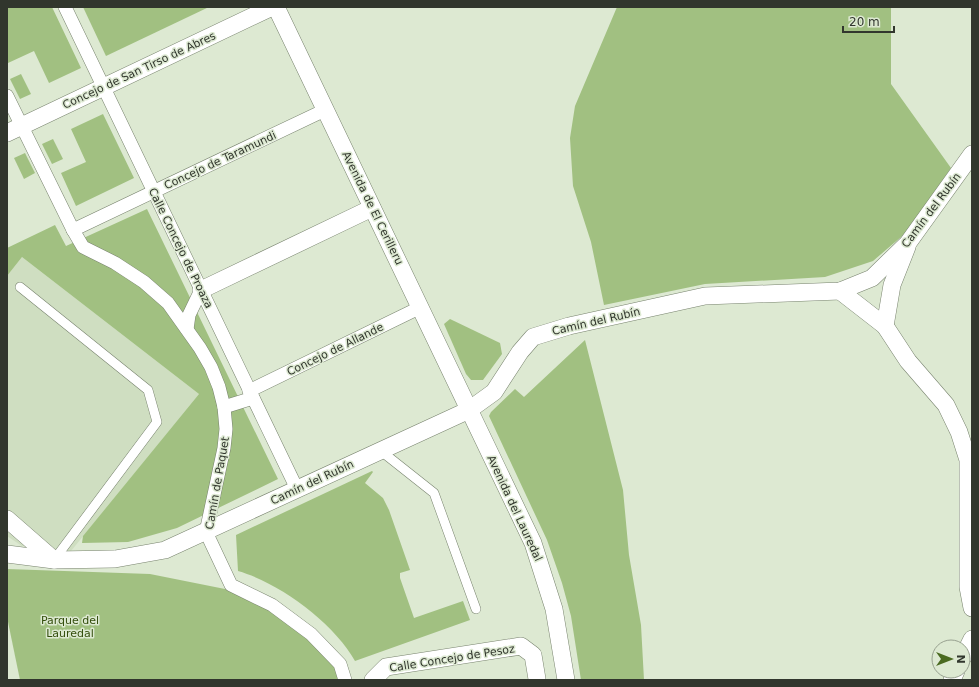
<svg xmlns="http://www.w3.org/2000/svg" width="979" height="687" font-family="'DejaVu Sans',sans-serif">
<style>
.built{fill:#cfdec1}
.green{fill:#a1c081}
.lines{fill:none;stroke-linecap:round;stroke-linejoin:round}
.service-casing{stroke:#78836e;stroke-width:10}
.pedestrian-casing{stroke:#78836e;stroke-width:14}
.minor-casing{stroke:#78836e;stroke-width:18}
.service{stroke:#fff;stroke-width:9}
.pedestrian{stroke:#fff;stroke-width:13}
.minor{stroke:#fff;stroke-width:17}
.labels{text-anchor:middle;stroke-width:3;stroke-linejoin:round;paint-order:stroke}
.street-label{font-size:11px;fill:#31362d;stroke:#dde9d2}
.park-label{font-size:11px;fill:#334e0c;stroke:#dde9d2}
</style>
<rect width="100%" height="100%" fill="#dde9d2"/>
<path class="built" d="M22 257 199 394 71 551 22 546 7 536V276Z"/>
<g class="green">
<path d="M7 7H52L81 68 49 83 34 51 8 63Z"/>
<path d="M83 7H209L106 56Z"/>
<path d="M617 7H891V84L951 168 908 231 873 261 825 277 705 284 604 305 591 242 573 186 570 138 575 106Z"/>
<path d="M21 74 31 94 20 99 10 79Z"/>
<path d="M103 114 134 178 76 206 61 173 86 162 71 129Z"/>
<path d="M53 139 63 159 52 164 42 144Z"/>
<path d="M25 153 35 173 24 179 14 158Z"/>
<path d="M147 209 278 479 177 528 128 542 82 543 83 536 199 394 22 257 7 276V248L55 225 66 246Z"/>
<path d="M450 319 500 343 502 354 483 380H471L466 374 444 324Z"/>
<path d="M585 340 623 490 629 555 641 625 644 680H581L571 616 562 583 547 540 489 416 491 412 515 389 524 397Z"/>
<path d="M372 471 373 472 365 483 383 498 389 510 410 570 400 573V578L414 618 463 601 470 620 355 661C334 623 280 583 238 571L236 535Z"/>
<path d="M7 569 150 574 250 594 334 658 338 680H20L7 617Z"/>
</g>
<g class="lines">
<defs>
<g id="service">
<path d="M20 287 148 390 157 422 54 560"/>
<path d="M381 451 434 493 476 609"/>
</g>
<g id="pedestrian">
<path d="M65 7 297 489"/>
<path d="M7 96 73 230 83 247 115 263 144 282 168 303 200 348 211 367 219 387 224 407 226 429 224 448 206 532 231 585 272 605 311 634 340 664 345 680"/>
<path d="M73 230 325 110"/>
<path d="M187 329 189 315 201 290"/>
<path d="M249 391 421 307"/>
<path d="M224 407 253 398"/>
</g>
<g id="minor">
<path d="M276 7 533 543 554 609 566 680"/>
<path d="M7 133 272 7"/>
<path d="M201 290 372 208"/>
<path d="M840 291 885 326 908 361 946 405 959 432 968 460V587L972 608"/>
<path d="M885 326 892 285 907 247"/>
<path d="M7 519 54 560"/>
<path d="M7 554 54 560 115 559 165 550 469 410 494 392 520 352 533 337 569 326 705 296 840 291 872 278 908 243 972 154"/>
<path d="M963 657 972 639"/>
<path d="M373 680 386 667 521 646 533 655 537 679"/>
<path d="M952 680 956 671"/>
</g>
</defs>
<use href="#service" class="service-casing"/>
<use href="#pedestrian" class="pedestrian-casing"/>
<use href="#minor" class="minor-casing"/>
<use href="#service" class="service"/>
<use href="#pedestrian" class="pedestrian"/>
<use href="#minor" class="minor"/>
</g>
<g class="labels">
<g class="street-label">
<text transform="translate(139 70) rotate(-25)" y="4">Concejo de San Tirso de Abres</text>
<text transform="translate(220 160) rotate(-25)" y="4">Concejo de Taramundi</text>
<text transform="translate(373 208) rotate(64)" y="4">Avenida de El Cerilleru</text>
<text transform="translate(931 210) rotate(-53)" y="4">Camín del Rubín</text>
<text transform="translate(181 248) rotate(64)" y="4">Calle Concejo de Proaza</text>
<text transform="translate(596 321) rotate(-13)" y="4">Camín del Rubín</text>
<text transform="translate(335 349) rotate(-26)" y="4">Concejo de Allande</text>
<text transform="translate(312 482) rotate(-25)" y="4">Camín del Rubín</text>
<text transform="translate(217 483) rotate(-80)" y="4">Camín de Paquet</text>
<text transform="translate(515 508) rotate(65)" y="4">Avenida del Lauredal</text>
<text transform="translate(452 658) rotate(-9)" y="4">Calle Concejo de Pesoz</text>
</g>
<g class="park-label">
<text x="70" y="624">Parque del<tspan x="70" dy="13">Lauredal</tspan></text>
</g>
</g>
<rect width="979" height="687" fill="none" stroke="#31362d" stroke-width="16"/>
<g transform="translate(951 659) rotate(90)"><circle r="19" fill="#dde9d2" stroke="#98a190"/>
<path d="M0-3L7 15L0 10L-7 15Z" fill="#4a6a20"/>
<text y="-6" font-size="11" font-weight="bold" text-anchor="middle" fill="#31362d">N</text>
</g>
<path d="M843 26v6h51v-6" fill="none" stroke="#31362d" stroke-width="2"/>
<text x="849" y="26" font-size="12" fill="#31362d" stroke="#dde9d2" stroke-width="3" paint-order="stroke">20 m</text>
</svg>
